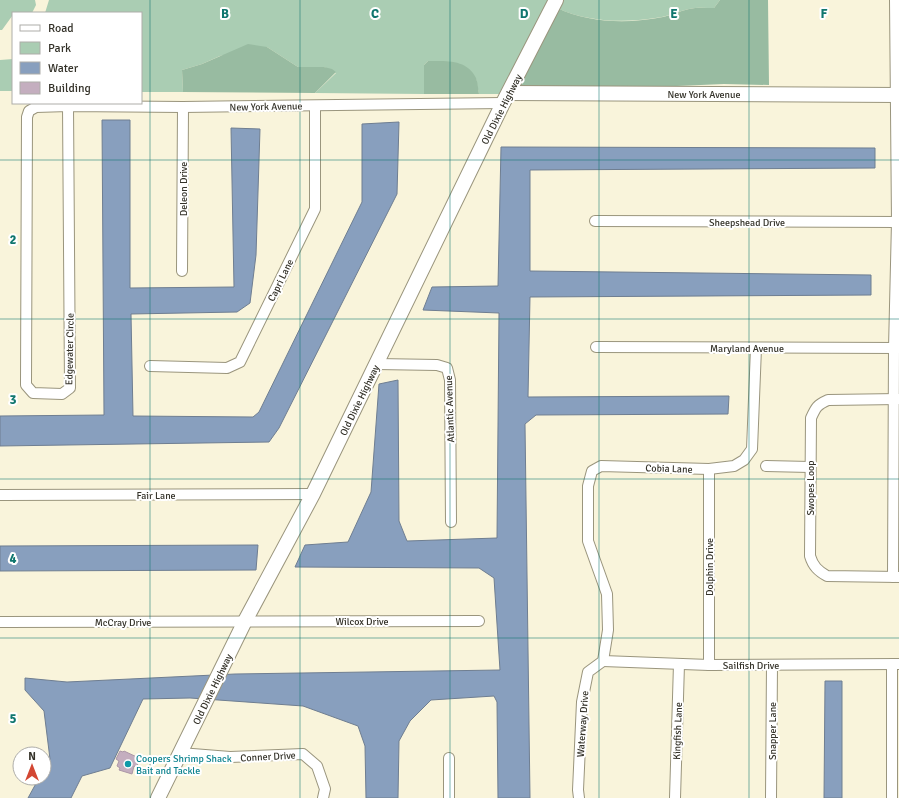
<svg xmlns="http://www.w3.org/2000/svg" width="899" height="798" font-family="Signika,sans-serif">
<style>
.green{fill:#aacdb3}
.forest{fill:#98bba1}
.water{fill:#889fbe;stroke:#6f7e91}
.building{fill:#c4aebf;stroke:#ac97a7}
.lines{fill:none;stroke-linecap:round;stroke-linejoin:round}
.street-casing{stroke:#9a957d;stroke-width:12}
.secondary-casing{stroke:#9a957d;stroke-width:16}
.street{stroke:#fff;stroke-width:10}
.secondary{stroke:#fff;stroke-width:14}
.grid{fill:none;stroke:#0f766e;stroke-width:1;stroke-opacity:0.55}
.culture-dot{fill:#0f9aa8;stroke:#fff;stroke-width:1.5}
.labels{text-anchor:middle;stroke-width:4;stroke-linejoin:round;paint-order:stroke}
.street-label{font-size:10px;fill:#343229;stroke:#fff}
.culture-label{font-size:10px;fill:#0d838f;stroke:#fff;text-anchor:start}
.grid-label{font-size:13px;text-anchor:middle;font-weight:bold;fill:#0f766e;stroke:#fff;stroke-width:4;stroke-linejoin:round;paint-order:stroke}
</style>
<rect width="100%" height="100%" fill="#f9f4db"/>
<g class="green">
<path d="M0 0H35L36 5 32 13 15 12 2 30H0Z"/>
<path d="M49 0H551L503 94H479L476 79 428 61 424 65V94L315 93 336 73 324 67H298L267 47 220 56 202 64 182 70 183 92H142L141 13H45Z"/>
<path d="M564 0H720L714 8C706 8 697 7 689 9 680 11 671 15 662 17 629 23 591 23 559 9Z"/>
<path d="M13 59V91H0V60Z"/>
</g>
<g class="forest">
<path d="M720 0H768L769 85 724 84 630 88H517L557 8C589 23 628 24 663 17 672 15 680 11 689 9 697 7 706 8 714 8Z"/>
<path d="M248 44 267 47 298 67H324L332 69 336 72 315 93 183 92 182 70 202 64Z"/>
<path d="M428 61C446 61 467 59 476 78 478 83 478 89 479 94H424V65Z"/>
</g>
<g class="water">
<path d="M102 120H130V288L234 287 231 128 260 129 256 255 250 303 237 312 131 314 133 416 253 417 259 412 362 202V124L399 122 397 194 279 428 269 442 0 446V416L104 415Z"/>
<path d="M501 147 875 148V168L530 170V271L871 275V295L530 297 528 397 729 396 728 414 536 415 525 424 530 798H498L497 702 494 696 431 700 410 721 399 741 398 798H366L365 746 358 726 303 706 190 698 143 699 110 768 82 776 71 798H28L39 778H44V770L50 759 44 711 25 690V678L67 682 235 674 500 670 494 578 479 568 295 567 305 545 348 542 371 492 379 384 398 380 399 521 407 541 497 538 499 313 423 310 432 287 498 286Z"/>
<path d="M258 545 256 570 0 571V546Z"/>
<path d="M825 681H842V798H824Z"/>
</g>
<path class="building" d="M120 751 123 752 124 751 141 759 136 767 134 766 132 774 119 770 120 768 117 766 119 761 116 759Z"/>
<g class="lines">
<defs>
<g id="street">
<path d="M68 106 70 388 62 394 33 393 26 385 27 117 29 111 36 107 68 106 183 107 503 103"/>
<path d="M595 221 899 222"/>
<path d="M182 271 183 107"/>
<path d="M596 347 899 348"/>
<path d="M377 364 437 365 447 368 450 380 451 522"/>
<path d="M150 366 227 368 240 362 315 209V106"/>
<path d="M899 399 828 400C817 405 816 407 811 418L810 556C813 566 818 571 827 576L899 577"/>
<path d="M766 466 810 467"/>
<path d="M709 469V665"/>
<path d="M0 495 313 494"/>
<path d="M893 577 894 348 897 222 895 0"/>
<path d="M0 622 479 621"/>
<path d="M603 661 709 665 899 664"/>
<path d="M892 664V798"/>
<path d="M180 753 230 757 303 754 317 766 325 789 323 798"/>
<path d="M449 758V798"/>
<path d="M579 798 578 790 582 702 588 672 603 661 608 630 607 594 588 541V486L592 471 601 466 709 469 734 466 744 460 752 449 756 348"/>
<path d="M675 798 679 664"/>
<path d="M771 798 772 665"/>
</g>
<g id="secondary">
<path d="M509 93 899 95"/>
<path d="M158 798 245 621 313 494 503 103 556 0"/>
</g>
</defs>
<use href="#street" class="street-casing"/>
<use href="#secondary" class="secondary-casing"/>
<use href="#street" class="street"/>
<use href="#secondary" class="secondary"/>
</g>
<path class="grid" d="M150 0V798M300 0V798M450 0V798M599 0V798M749 0V798M0 160H899M0 319H899M0 479H899M0 638H899"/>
<circle class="culture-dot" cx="128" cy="764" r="4"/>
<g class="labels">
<g class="street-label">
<text x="704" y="98">New York Avenue</text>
<text transform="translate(266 106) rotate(-1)" y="4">New York Avenue</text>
<text transform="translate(501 109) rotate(-63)" y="4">Old Dixie Highway</text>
<text transform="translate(183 189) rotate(-90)" y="4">Deleon Drive</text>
<text x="747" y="226">Sheepshead Drive</text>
<text transform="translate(280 280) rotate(-64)" y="4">Capri Lane</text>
<text x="747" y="352">Maryland Avenue</text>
<text transform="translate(69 349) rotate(-89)" y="4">Edgewater Circle</text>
<text transform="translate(359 400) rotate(-64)" y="4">Old Dixie Highway</text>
<text transform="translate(449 409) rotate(-92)" y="4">Atlantic Avenue</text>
<text transform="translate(669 468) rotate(2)" y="4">Cobia Lane</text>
<text transform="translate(810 488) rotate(-90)" y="4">Swopes Loop</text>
<text x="156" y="499">Fair Lane</text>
<text transform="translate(709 567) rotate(-90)" y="4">Dolphin Drive</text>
<text x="362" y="625">Wilcox Drive</text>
<text x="123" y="626">McCray Drive</text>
<text x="751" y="669">Sailfish Drive</text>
<text transform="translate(212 689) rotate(-64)" y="4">Old Dixie Highway</text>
<text transform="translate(582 724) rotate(-86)" y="4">Waterway Drive</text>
<text transform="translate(677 731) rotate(-88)" y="4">Kingfish Lane</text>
<text transform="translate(772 731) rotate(-90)" y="4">Snapper Lane</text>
<text transform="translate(268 756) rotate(-3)" y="4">Conner Drive</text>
</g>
<g class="culture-label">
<text x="136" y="762">Coopers Shrimp Shack<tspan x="136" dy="12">Bait and Tackle</tspan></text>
</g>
</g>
<g class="grid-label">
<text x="225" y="18">B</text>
<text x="375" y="18">C</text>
<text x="524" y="18">D</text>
<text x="674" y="18">E</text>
<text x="824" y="18">F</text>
<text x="13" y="244">2</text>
<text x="13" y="404">3</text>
<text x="13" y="563">4</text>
<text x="13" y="723">5</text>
</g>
<rect x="12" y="12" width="130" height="92" fill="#ffffff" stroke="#aeada9"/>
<rect x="20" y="25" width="20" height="6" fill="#ffffff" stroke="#aeada9"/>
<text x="48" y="32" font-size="12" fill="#343229">Road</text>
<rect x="20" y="42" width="20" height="12" fill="#aacdb3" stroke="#aeada9"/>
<text x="48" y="52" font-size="12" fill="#343229">Park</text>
<rect x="20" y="62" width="20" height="12" fill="#889fbe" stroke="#aeada9"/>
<text x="48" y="72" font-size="12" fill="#343229">Water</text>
<rect x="20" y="82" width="20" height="12" fill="#c4aebf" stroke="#aeada9"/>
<text x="48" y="92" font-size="12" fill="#343229">Building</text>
<g transform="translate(32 766)"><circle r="19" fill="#ffffff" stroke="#aeada9"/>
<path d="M0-3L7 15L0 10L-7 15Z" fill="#d34733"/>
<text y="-6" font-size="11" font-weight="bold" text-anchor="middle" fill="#343229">N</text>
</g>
</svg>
